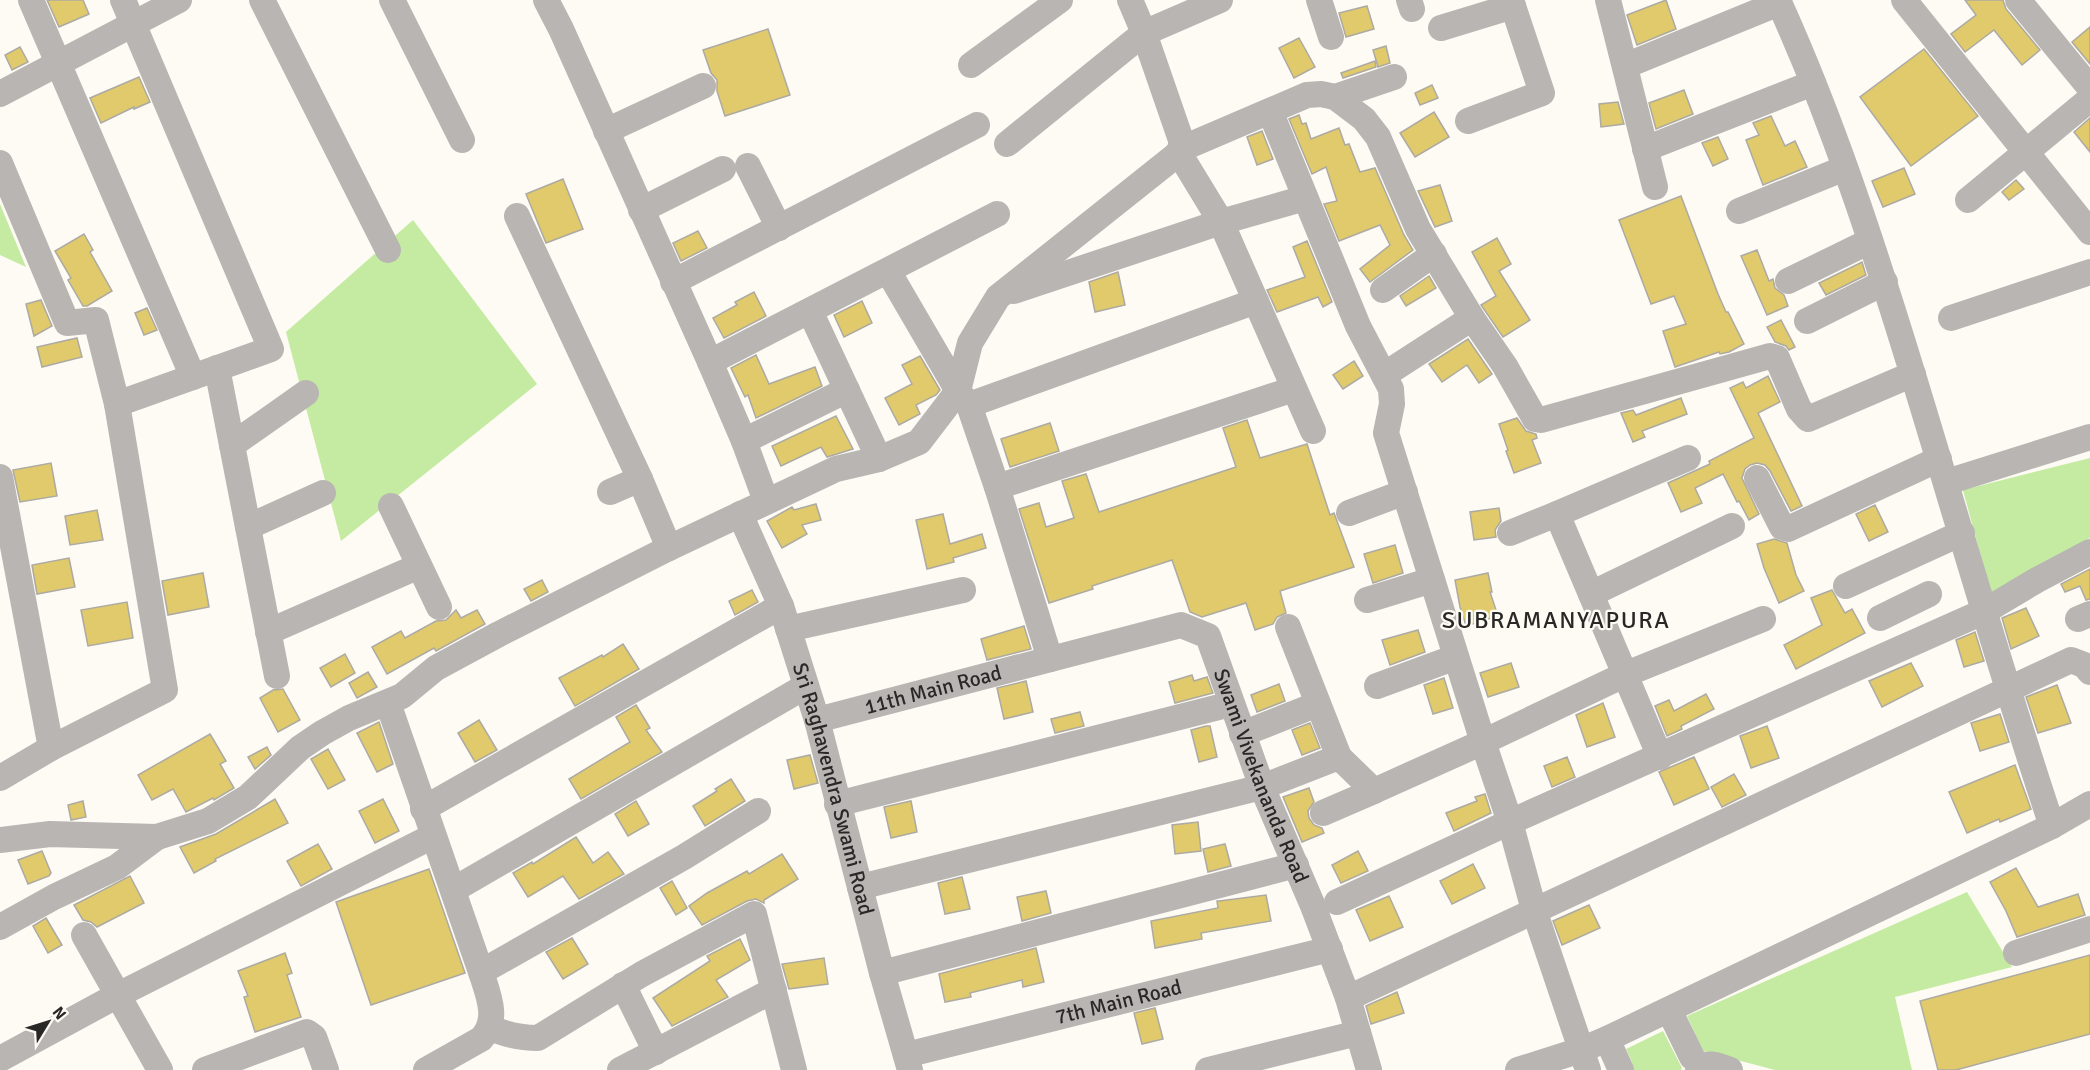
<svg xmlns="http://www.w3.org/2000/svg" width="2090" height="1070" font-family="Signika,sans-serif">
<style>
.green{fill:#c4eba1}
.building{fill:#e0ca6b;stroke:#acaaa3;stroke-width:1.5}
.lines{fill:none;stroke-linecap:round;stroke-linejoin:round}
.minor{stroke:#b8b5b3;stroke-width:26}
.labels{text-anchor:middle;stroke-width:4.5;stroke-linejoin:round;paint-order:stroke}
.street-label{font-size:21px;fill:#292826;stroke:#fdfbf4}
.quarter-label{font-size:24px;letter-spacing:1.5px;fill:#292826;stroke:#fdfbf4}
</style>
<rect width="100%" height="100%" fill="#fdfbf4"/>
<g class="green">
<path d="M0 204 26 267 0 255Z"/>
<path d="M413 220 537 384 341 541 286 332Z"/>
<path d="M2090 458V538L1991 594 1963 490Z"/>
<path d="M1967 892 2012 967 1895 997 1912 1070H1775L1703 1051 1687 1016Z"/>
<path d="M1663 1031 1682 1068 1681 1070H1629L1632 1062 1626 1049Z"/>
</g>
<g class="building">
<path d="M47 0H83L89 14 59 27Z"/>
<path d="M1666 0 1676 29 1637 45 1627 15Z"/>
<path d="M1965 0H2003L2006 9 2040 50 2022 65 1994 30 1965 52 1951 34 1976 15Z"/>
<path d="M1367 6 1374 29 1346 37 1339 13Z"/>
<path d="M2090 27V64L2072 42Z"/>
<path d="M768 29 790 95 725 116 717 91V80L711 73 703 50Z"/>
<path d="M1299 38 1315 67 1294 78 1279 48Z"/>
<path d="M1386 46 1390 63 1378 67 1373 50Z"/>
<path d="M20 47 28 62 12 70 5 55Z"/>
<path d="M1924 49 1978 116 1911 166 1860 97Z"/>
<path d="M1375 61 1376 67 1343 78 1341 73Z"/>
<path d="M139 77 150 102 134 109V107L101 123 90 98Z"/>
<path d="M1432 85 1438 98 1420 105 1415 93Z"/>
<path d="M1684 90 1693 114 1656 129 1649 103Z"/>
<path d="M1618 102 1624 124 1601 127 1599 104Z"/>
<path d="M1434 112 1449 137 1415 157 1400 133Z"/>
<path d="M1299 115 1302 124 1306 123 1311 139 1339 128 1345 145 1349 144 1360 172 1375 168 1404 235 1413 250 1370 282 1360 269 1390 245 1380 225 1339 241 1324 204 1337 201 1326 167 1312 174 1289 119Z"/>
<path d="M1771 116 1785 146 1795 141 1807 167 1763 185 1746 140 1759 135 1753 123Z"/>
<path d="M2090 118V152L2074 132Z"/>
<path d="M1262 131 1273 159 1257 165 1247 137Z"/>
<path d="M1718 137 1728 159 1713 166 1702 143Z"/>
<path d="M1904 168 1915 194 1883 207 1872 181Z"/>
<path d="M563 179 583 229 546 243 526 194Z"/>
<path d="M2016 180 2024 189 2009 200 2002 192Z"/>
<path d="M1440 185 1452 221 1435 227 1418 191Z"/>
<path d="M1681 196 1718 294 1726 312H1728L1744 344 1729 352 1720 354 1719 352 1675 367 1663 331 1686 324 1674 296 1651 304 1619 220Z"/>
<path d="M698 231 707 248 681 261 673 243Z"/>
<path d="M84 234 93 250 90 252 112 291 87 306H83L68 280 71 278 55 251Z"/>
<path d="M1497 238 1511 264 1499 271 1530 320 1503 337 1481 305 1496 296 1472 252Z"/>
<path d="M1307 241 1332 302 1323 307 1318 297 1277 312 1267 290 1305 277 1293 247Z"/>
<path d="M1757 250 1769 281 1773 279 1775 288 1784 295 1788 306 1767 315 1741 256Z"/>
<path d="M1862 262 1866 275 1826 295 1819 283Z"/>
<path d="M1118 272 1125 305 1095 312 1089 282Z"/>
<path d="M1429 276 1436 288 1406 306 1400 296Z"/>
<path d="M754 292 766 316 724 338 713 318 737 305 735 302Z"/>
<path d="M41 300 52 326 34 336 26 304Z"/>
<path d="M862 301 872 323 844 337 834 315Z"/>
<path d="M147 308 157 330 144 335 135 313Z"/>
<path d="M1781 320 1795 347 1789 350 1786 346 1775 342 1767 327Z"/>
<path d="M77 338 82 357 42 367 37 347Z"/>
<path d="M1468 339 1492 374 1479 383 1467 365 1442 382 1429 364Z"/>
<path d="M756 355 769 384 815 367 822 386 756 418 748 395 745 397 731 368Z"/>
<path d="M920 356 940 390 936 395 916 405 920 414 899 425 885 398 912 384 902 365Z"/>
<path d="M1354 361 1363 376 1343 389 1333 375Z"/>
<path d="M1768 376 1780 402 1758 413 1802 506 1791 511 1770 471 1765 465 1757 463 1750 465 1745 469 1742 478 1759 514 1749 520 1739 501 1737 502 1723 474 1695 488 1702 503 1681 512 1668 483 1710 464 1709 461 1754 438 1730 388 1743 382 1746 388Z"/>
<path d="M1681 398 1687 414 1642 431 1645 437 1633 442 1621 413 1633 410 1636 415Z"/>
<path d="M836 416 853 449 827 457 821 447 781 466 772 446Z"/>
<path d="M1517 418 1526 431 1536 434 1537 438 1532 440 1541 463 1514 473 1506 451 1508 450 1499 424Z"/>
<path d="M1247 420 1260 458 1307 444 1330 515 1334 513 1354 567 1280 591 1286 613 1277 617 1273 624 1255 630 1246 603 1202 617 1190 612 1172 560 1092 586 1093 589 1049 603 1019 509 1039 503 1046 527 1074 518 1062 481 1086 474 1099 512 1236 467 1223 428Z"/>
<path d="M1050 423 1059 451 1010 467 1001 439Z"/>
<path d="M51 463 57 496 20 502 13 470Z"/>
<path d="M816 504 821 520 802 525 807 534 782 548 767 521 792 507 794 510Z"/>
<path d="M1875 505 1888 532 1869 541 1856 514Z"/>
<path d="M1499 508 1501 521 1495 530 1496 537 1474 540 1470 512Z"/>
<path d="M97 510 103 540 70 545 65 516Z"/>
<path d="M943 514 950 544 982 534 986 548 953 558 954 562 927 569 916 520Z"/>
<path d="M1774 539 1787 543 1796 575 1804 591 1779 603 1764 568 1757 544Z"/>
<path d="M1395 545 1403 573 1373 583 1364 554Z"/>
<path d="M69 558 75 587 37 594 32 565Z"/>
<path d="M2090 569V599L2086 600 2080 586 2065 592 2061 584Z"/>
<path d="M203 573 209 607 168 615 162 581Z"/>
<path d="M1488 573 1492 592H1490L1498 616 1466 626 1460 607 1455 580Z"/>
<path d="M542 580 548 592 531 601 524 589Z"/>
<path d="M752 590 758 602 735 615 729 601Z"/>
<path d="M1832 590 1845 613 1852 609 1865 633 1796 669 1784 645 1822 625 1811 598Z"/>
<path d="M127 602 133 638 88 646 81 610Z"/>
<path d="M2026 608 2039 636 2011 649 2002 618Z"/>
<path d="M456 610 461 618 477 610 485 624 436 651 434 648 387 674 372 647 401 631 405 638 436 621 446 620Z"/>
<path d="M1024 626 1031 649 987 660 981 639Z"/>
<path d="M1418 630 1425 652 1390 665 1382 640Z"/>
<path d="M1975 632 1984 661 1964 667 1956 640Z"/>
<path d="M623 644 639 669 575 706 559 678 602 655 603 657Z"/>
<path d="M345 654 355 673 331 687 320 668Z"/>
<path d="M1511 663 1519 687 1488 697 1480 673Z"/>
<path d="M1911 663 1923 686 1882 707 1869 681Z"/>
<path d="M368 672 377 687 357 698 349 683Z"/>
<path d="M1192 675 1194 681 1207 677 1213 693 1175 703 1169 682Z"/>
<path d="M1444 678 1453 708 1433 714 1424 685Z"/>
<path d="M1026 681 1033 712 1004 719 997 688Z"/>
<path d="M1279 684 1285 701 1257 712 1251 695Z"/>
<path d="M2057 685 2071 723 2038 733 2026 697Z"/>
<path d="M283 689 300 720 278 732 260 698 273 690Z"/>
<path d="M1706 694 1714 709 1681 726 1682 729 1667 736 1655 706 1669 700 1674 711Z"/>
<path d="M1603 703 1615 737 1587 747 1576 715Z"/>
<path d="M636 705 650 728 646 730 662 752 581 799 569 779 630 742 616 717Z"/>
<path d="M1080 712 1084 726 1055 733 1051 719Z"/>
<path d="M2000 714 2009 742 1980 751 1971 723Z"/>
<path d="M479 720 497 750 475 762 458 733Z"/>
<path d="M379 722 393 764 377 772 357 733Z"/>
<path d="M1310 723 1320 748 1302 755 1292 730Z"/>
<path d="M1206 726H1210L1217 757 1199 762 1191 730Z"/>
<path d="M1767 726 1779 758 1751 768 1740 736Z"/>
<path d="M210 734 226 761 220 764 234 788 214 800 213 798 186 812 173 789 152 800 138 775Z"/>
<path d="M267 747 271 755 255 769 248 757Z"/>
<path d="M328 749 345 780 328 789 311 759Z"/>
<path d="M810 755 818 783 794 789 787 760Z"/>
<path d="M1567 757 1575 777 1552 787 1544 766Z"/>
<path d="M1694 757 1709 789 1674 805 1659 772Z"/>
<path d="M2015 765 2031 809 2000 822 1999 819 1967 833 1949 792Z"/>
<path d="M1734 774 1746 795 1722 807 1711 787Z"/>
<path d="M731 779 745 801 705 826 693 806 717 791 715 789Z"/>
<path d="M1309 788 1314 802 1308 811 1309 818 1314 825 1322 828 1324 833 1302 842 1283 797Z"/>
<path d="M1485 794 1491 813 1454 831 1446 813 1477 801 1475 797Z"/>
<path d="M275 799 288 823 215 859 216 861 194 873 180 847 216 834Z"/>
<path d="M383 799 399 831 375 843 359 811Z"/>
<path d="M83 801 86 817 71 820 68 805Z"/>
<path d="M636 801 649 824 628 836 615 814Z"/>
<path d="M911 801 917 832 891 838 884 807Z"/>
<path d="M1198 822 1201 851 1175 854 1172 825Z"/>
<path d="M576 837 593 863 608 852 624 874 579 899 563 876 528 897 513 873 532 862 533 864Z"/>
<path d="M318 844 332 869 301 886 287 861Z"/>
<path d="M1225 844 1231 866 1208 872 1203 849Z"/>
<path d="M42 851 51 873 49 876 28 884 18 860Z"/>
<path d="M1358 851 1368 871 1341 883 1332 865Z"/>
<path d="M782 854 798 879 764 900V903L756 899 747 901 702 925 689 906 707 893 747 871 749 874Z"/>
<path d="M1473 864 1485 888 1452 904 1440 881Z"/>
<path d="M2016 868 2038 907 2078 894 2085 915 2017 937 2006 911 1990 882Z"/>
<path d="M429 869 465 973 371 1005 336 902Z"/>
<path d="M130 876 144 903 97 927 91 922 83 920 74 905Z"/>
<path d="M962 877 970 909 945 914 938 883Z"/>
<path d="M672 881 687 908 676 915 660 888Z"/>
<path d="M1046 891 1051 913 1022 921 1017 897Z"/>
<path d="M1266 895 1271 921 1201 933 1202 939 1155 948 1151 921 1218 908 1217 901H1219Z"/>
<path d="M1389 896 1403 927 1370 941 1356 910Z"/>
<path d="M1589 905 1600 928 1562 945 1553 921Z"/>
<path d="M46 918 62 945 48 953 33 926Z"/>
<path d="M572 938 588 964 563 979 546 952Z"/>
<path d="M740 939 750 960 716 980 728 997 672 1026 653 998 710 961 707 956Z"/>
<path d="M1036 948 1044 982 1023 987 1022 980 970 993 971 997 945 1002 939 974Z"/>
<path d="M285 953 292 973 287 975 301 1017 255 1032 244 997 248 996 238 971Z"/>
<path d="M2090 955V1034L1956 1070H1938L1920 1001Z"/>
<path d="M824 958 828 984 789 989 782 964Z"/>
<path d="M1397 992 1404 1013 1371 1024 1366 1006Z"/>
<path d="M1155 1008 1163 1039 1142 1044 1134 1013Z"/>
</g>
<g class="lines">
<g class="minor">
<path d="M31 0 193 377"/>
<path d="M262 0 388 250"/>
<path d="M392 0 462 140"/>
<path d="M546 0 561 29 710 362 744 441 766 501"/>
<path d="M1130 0 1144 33 1181 140V149"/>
<path d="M1319 0 1331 37"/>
<path d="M1409 0 1412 9"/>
<path d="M1608 0 1655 187"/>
<path d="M1778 0C1833 121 1874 248 1913 375 1959 525 2002 677 2052 826"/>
<path d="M1904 0 2090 232"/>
<path d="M2018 0 2090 88"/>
<path d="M1441 28 1513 6"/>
<path d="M971 65 1060 0"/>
<path d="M1625 66 1779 3"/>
<path d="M0 94 179 0"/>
<path d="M1335 97 1394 77"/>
<path d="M1270 111 1358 326 1391 389 1392 404 1386 433 1483 742 1510 822 1534 910 1588 1070"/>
<path d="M1468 121 1542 93 1511 0"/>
<path d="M606 131 703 86"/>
<path d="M1007 144 1144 33 1220 0"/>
<path d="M1645 149 1813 83"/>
<path d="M1179 153 1221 222 1313 431"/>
<path d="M0 163 67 323 96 320 117 404"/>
<path d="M748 166 779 228"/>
<path d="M1968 200 2090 99"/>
<path d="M641 210 723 169"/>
<path d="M1739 211 1845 168"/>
<path d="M517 216 640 479 669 548"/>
<path d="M888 271 958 391 969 405 997 487 1050 659"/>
<path d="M1788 281 1870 241"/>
<path d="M673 282 977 125"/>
<path d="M1383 290 1434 254"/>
<path d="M1014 291 1221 222 1305 198"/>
<path d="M810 311 879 459"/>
<path d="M1951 318 2090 272"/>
<path d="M1807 321 1885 282"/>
<path d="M710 362 997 214"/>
<path d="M217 368 277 676"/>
<path d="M1384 375 1472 318"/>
<path d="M969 405 1256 301"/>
<path d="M744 441 847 390"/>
<path d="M232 445 306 393"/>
<path d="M0 477 51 748"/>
<path d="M1757 478 1782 527 1788 529 1939 459"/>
<path d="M1947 482 2090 437"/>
<path d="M997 487 1294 389"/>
<path d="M610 492 640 479"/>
<path d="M391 506 439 607"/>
<path d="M1349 513 1405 492"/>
<path id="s1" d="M740 514 781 606 817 720 882 973 910 1070"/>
<path d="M248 527 323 493"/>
<path d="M1510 533 1557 514"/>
<path d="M1846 586 1962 533"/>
<path d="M1591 594 1732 526"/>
<path d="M1367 600 1432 580"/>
<path d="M1880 618 1929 594"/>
<path d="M2078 619 2090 614"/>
<path d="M1288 627 1339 757"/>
<path d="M788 629 963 590"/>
<path d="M268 632 419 566"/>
<path d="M1377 686 1456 657"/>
<path d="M388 703 481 972C488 994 500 1020 481 1039L426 1070"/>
<path id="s2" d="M817 720 1181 625 1208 636 1262 787 1313 906 1348 998 1369 1070"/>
<path d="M1242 734 1318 704"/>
<path d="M1660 757 1557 514 1688 458"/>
<path d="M0 778 51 748 165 690 117 404 271 349 123 0"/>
<path d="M837 804 1231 704"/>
<path d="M423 809 781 606"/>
<path d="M1323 813 1374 791"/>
<path d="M0 840 50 834 157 837 208 821 248 797 300 748 322 733 349 718 402 696 436 668 499 634 669 548 836 469 879 459 919 442 958 391 970 343 998 297 1175 156 1181 149 1307 95 1321 94 1335 97 1364 119 1378 137 1418 229 1472 318 1505 366 1535 419 1541 420 1770 356 1777 358 1799 409 1808 419 1913 374"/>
<path d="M860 887 1262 787 1339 757 1374 791 1483 742 1626 674 1763 619"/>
<path d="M453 890 806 686"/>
<path d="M1337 902 1510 822 1985 611 2037 580 2090 552"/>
<path d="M0 927 54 897 117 867 157 837"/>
<path d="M84 935 160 1070"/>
<path d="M2016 953 2090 929"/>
<path d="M481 972 684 857 758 811"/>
<path d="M882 973 1296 865"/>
<path d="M623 985 656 1052"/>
<path d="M1348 998 2071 660 2084 665 2090 672"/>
<path d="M1669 1010 1692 1057"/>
<path d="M490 1027C505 1035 521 1038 538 1038L642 974 754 914 794 1070"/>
<path d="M1607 1039 1621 1070"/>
<path id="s3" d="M906 1055 1330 949"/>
<path d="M0 1059 118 995 433 836"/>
<path d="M205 1070 307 1032 314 1037 326 1070"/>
<path d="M620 1070 774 990"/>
<path d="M1208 1070 1358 1033"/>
<path d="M1518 1070 1581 1050 1607 1039 2052 826 2090 804"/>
<path d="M1698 1070C1707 1060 1719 1066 1730 1070"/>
</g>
</g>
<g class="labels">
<g class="street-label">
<text dy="7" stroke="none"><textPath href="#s2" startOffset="120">11th Main Road</textPath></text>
<text dy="7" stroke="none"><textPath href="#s2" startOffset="555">Swami Vivekananda Road</textPath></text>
<text dy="7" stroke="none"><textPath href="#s1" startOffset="291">Sri Raghavendra Swami Road</textPath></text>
<text dy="7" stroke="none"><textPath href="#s3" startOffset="219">7th Main Road</textPath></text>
</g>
<g class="quarter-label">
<text x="1556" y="628">SUBRAMANYAPURA</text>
</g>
</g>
<g transform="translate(48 1022) rotate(52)" stroke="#fdfbf4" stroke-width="4.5" paint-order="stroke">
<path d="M0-4.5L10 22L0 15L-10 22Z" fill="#292826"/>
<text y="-9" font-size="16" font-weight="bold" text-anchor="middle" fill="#292826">N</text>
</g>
</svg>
